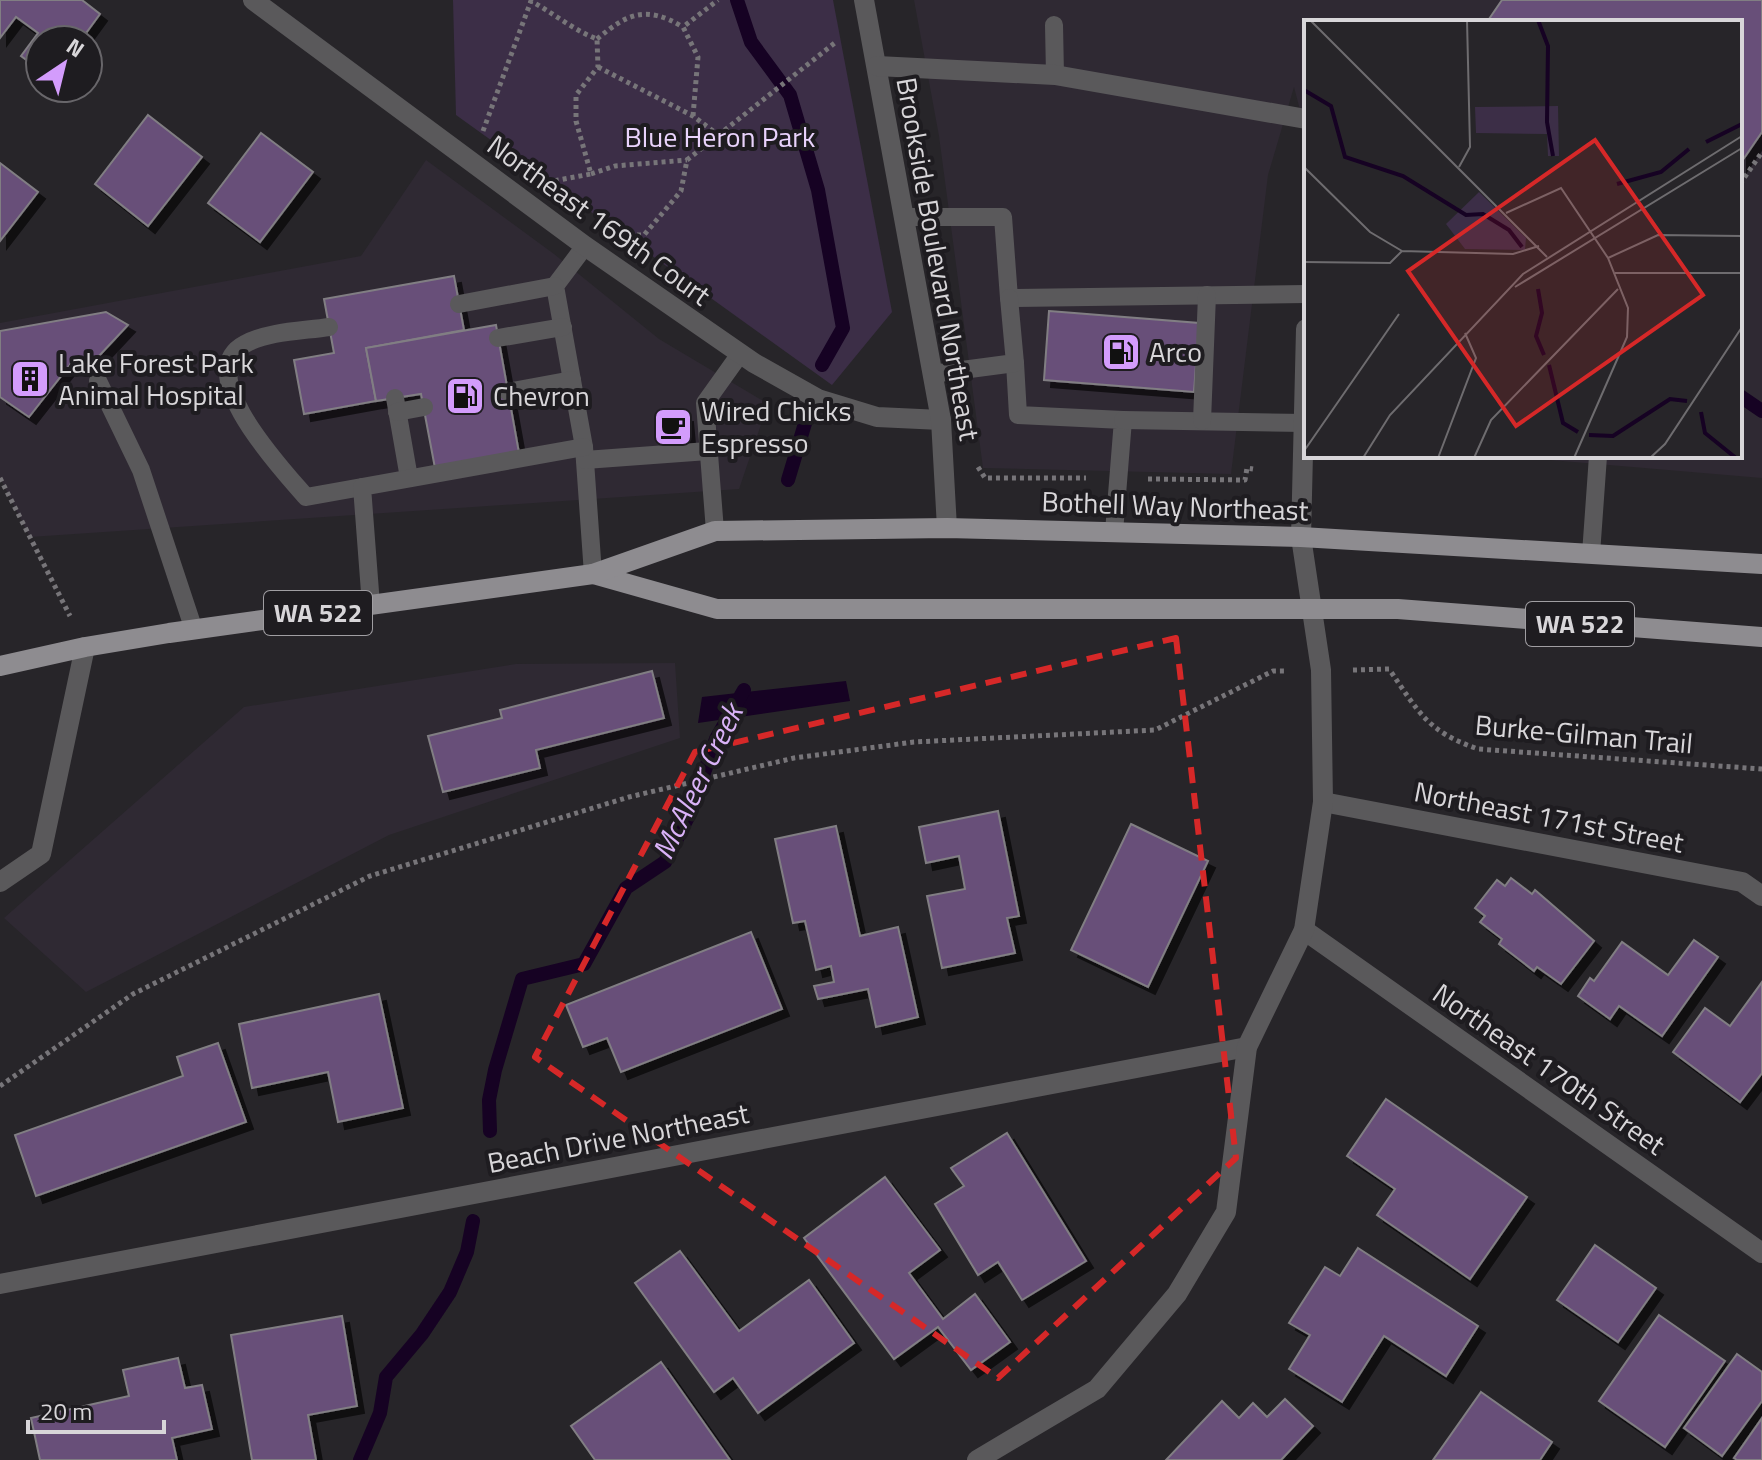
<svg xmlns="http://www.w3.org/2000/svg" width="1762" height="1460" font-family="'Titillium Web',sans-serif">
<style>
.built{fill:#2f2933}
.green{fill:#3c2e47}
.water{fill:#160223}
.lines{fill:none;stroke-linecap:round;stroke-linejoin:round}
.stream{stroke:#160223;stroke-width:14}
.building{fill:#674f79;stroke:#817e83;stroke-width:2;filter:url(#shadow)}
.path{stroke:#777579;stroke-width:5;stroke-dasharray:4 4;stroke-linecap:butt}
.service{stroke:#5a595b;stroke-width:18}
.minor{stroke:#5a595b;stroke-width:20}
.tertiary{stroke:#5a595b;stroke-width:20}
.primary{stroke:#8e8c90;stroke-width:20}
.marked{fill:none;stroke:#d62828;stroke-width:6;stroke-dasharray:16 10;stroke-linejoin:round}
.labels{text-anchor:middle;stroke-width:8;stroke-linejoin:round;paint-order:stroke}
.shield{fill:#1e1c20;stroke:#a09ea2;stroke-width:2}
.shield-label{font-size:26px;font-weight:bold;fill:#d8d6d9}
.park-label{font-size:28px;fill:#e9d3fc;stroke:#1e1c20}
.street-label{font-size:28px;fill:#d8d6d9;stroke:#1e1c20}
.poi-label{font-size:28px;fill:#d8d6d9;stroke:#1e1c20;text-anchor:start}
.water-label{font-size:30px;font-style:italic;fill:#d9b2f7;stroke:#1e1c20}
.inset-river{fill:none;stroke:#160223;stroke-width:4}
.inset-road{fill:none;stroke:#6e6c6f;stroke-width:2}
.view{fill:#d62828;fill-opacity:0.15;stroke:#d62828;stroke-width:4}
.inset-edge{fill:none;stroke:#d8d6d9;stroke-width:4}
</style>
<defs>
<filter id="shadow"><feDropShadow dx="7" dy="7" stdDeviation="0" flood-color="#0009"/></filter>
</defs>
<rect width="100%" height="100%" fill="#272529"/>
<g class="built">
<path d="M914 0H1762V478L1505 456H1740V22H1306V133L1294 87 1268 175 1231 474 983 468 939 136Z"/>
<path d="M426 160 554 254 659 339 768 404 739 489 30 537 0 478V323L361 256Z"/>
<path d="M675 663 680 738 389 835 86 992 4 918 244 707 516 664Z"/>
</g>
<path class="green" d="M453 0H833L892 312 832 385 456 115Z"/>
<path class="water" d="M846 681 850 701 698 723 702 697Z"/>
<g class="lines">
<g class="stream">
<path d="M737 0 751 42 790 95 818 190 843 328 822 365"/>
<path d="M1740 396 1762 411"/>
<path d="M788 480 806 420"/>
<path d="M490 1131 489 1100 495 1070 522 979 584 964 626 888 665 862 689 815 716 739 744 690"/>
<path d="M360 1460 380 1413 386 1377 422 1334 450 1292 467 1252 473 1221"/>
</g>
</g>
<g class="building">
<path d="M0 0H82L100 14 81 40H40V70L21 56 38 33 16 17 0 38Z"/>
<path d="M1502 0H1762V132L1740 164V22H1487Z"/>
<path d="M148 115 202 157 148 226 95 184Z"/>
<path d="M261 133 313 172 260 242 208 203Z"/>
<path d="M0 163 38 192 0 241Z"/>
<path d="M454 276 464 330 366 348 376 401 304 414 294 360 334 353 324 299Z"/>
<path d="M1049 311 1199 323 1194 392 1044 380Z"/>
<path d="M106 312 128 325 98 357 73 361 29 417 0 397V331Z"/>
<path d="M496 325 519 453 435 468 421 394 376 401 366 348Z"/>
<path d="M686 415 688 437 660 439 657 417Z"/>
<path d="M652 671 664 718 536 750 540 768 443 792 428 736 502 718 500 710Z"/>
<path d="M998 811 1019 916 1007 918 1015 953 942 968 927 896 965 889 959 856 926 863 919 827Z"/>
<path d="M1131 824 1208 861 1148 987 1071 950Z"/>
<path d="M836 826 860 936 898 927 918 1017 876 1027 868 989 818 999 814 986 834 982 831 966 816 970 805 921 793 923 775 839Z"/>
<path d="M1511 878 1532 894 1535 890 1594 941 1561 984 1537 967 1534 971 1499 944 1502 939 1480 922 1485 916 1475 908 1497 880 1505 886Z"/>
<path d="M751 932 782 1009 621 1072 607 1038 583 1047 566 1005Z"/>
<path d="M1694 940 1718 957 1662 1036 1619 1006 1610 1019 1578 996 1590 978 1594 981 1622 942 1668 975Z"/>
<path d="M1762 982V1073L1740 1102 1673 1052 1705 1008 1730 1026Z"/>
<path d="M379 994 403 1108 338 1122 328 1072 252 1088 239 1024Z"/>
<path d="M218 1043 246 1122 36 1196 15 1135 183 1076 177 1057Z"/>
<path d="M1386 1099 1527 1197 1470 1279 1377 1215 1395 1189 1347 1156Z"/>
<path d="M1007 1133 1086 1261 1022 1300 998 1262 978 1275 935 1204 964 1186 951 1168Z"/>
<path d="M885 1177 940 1250 909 1273 943 1319 975 1294 1010 1342 971 1370 938 1327 894 1359 804 1238Z"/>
<path d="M1595 1245 1656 1288 1618 1342 1557 1300Z"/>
<path d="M1358 1248 1478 1326 1446 1376 1384 1336 1342 1402 1289 1369 1310 1335 1289 1323 1325 1267 1340 1276Z"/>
<path d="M680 1251 739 1331 809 1280 854 1343 758 1413 733 1378 714 1392 635 1283Z"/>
<path d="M1659 1315 1725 1361 1665 1447 1599 1401Z"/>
<path d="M342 1316 357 1406 308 1415 316 1460H252L231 1335Z"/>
<path d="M1737 1354 1762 1372V1401L1722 1456 1684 1428Z"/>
<path d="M178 1358 185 1388 202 1385 212 1429 172 1438 177 1460H40L31 1418 129 1396 123 1370Z"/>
<path d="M661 1362 730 1460H595L571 1426Z"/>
<path d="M1481 1392 1552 1442 1540 1460H1433Z"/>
<path d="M1285 1399 1313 1426 1281 1460H1166L1222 1401 1239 1418 1253 1403 1267 1417Z"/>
<path d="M1762 1418V1460H1737L1734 1458Z"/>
</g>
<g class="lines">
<g class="path">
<path d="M529 0C552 12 573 30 597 39L598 67 576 95V121L591 174 553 181"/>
<path d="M597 39C628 13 646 5 683 27"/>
<path d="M598 67 693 116 717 134"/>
<path d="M693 116 698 57 683 27 718 0"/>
<path d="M483 131 531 1"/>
<path d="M591 174 615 166 687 160"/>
<path d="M1740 184 1762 152"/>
<path d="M629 235H644L681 191 687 160 836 42"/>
<path d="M978 467 985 478H1086"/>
<path d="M0 478 70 616"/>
<path d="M1148 479 1245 480 1247 468 1253 469"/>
<path d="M1353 670 1389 669C1419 712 1426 731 1478 749L1762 769"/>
<path d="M0 1086 133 994 370 876 629 797 794 758 914 742 1155 730 1273 671H1287"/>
</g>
<g class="service">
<path d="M1054 25 1055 75"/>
<path d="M904 217H1003L1009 298 1306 294"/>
<path d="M585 246 555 286 584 447 593 574"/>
<path d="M459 304 555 286"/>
<path d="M329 327C303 331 269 331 245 344 190 373 284 471 306 497L362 487"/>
<path d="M498 338 563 327"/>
<path d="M1015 363 1018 415 1123 420 1114 532"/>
<path d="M932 374 1015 363 1009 298"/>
<path d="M98 381 141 470 194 630"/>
<path d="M508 392 572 380"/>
<path d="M395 398 409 478"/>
<path d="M397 412 424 407"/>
<path d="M1123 420 1305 423"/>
<path d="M1202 421 1207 295"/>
<path d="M585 460 708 451"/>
<path d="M715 531 705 403 740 354"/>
<path d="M1591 554 1598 456"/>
<path d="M371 605 362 487 584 447"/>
</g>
<g class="minor">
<path d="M253 0 585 246 754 363 818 399 877 417 941 420"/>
<path d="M1323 802 1742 882 1762 896"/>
<path d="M0 882 41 854 85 647"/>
<path d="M1304 930 1762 1253"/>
<path d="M0 1284 1247 1047"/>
<path d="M977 1460 1097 1389 1177 1294 1226 1212 1247 1047 1304 930 1323 802 1321 670 1301 537"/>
</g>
<g class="tertiary">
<path d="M864 0 941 420 947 528"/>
<path d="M877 66 1055 75 1306 119"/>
<path d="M1301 537 1306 329"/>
</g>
<g class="primary">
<path d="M593 574 717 609H1398L1762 637"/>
<path d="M0 666 85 647 169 633 593 574 715 531 947 528 1301 537 1762 564"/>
</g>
</g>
<path class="marked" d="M1176 638 1236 1158 998 1378 535 1057 695 752Z"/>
<defs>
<symbol id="fuel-square" viewBox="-11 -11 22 22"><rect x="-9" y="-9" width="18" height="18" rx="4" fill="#d39cfc" stroke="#1e1c20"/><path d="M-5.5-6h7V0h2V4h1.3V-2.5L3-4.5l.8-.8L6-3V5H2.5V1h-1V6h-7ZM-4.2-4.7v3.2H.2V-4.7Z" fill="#111"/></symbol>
<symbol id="building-square" viewBox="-11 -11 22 22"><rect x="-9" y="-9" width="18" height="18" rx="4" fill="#d39cfc" stroke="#1e1c20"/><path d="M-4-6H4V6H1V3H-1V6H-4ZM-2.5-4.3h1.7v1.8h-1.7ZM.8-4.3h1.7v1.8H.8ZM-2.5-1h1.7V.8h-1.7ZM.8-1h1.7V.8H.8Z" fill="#111"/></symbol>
<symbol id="cafe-square" viewBox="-11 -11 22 22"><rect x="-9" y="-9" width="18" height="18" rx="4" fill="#d39cfc" stroke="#1e1c20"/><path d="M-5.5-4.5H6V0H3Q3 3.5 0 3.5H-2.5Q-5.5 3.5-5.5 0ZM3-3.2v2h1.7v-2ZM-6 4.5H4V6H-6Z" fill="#111"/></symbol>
</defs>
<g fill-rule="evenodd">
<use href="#fuel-square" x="1099" y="330" width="44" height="44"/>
<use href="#building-square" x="8" y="357" width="44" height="44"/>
<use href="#fuel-square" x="443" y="374" width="44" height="44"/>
<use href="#cafe-square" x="651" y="405" width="44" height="44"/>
</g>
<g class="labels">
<g class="shield">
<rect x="264" y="591" width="108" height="44" rx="6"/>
<rect x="1526" y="602" width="108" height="44" rx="6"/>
</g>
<g class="shield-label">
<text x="318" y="622">WA 522</text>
<text x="1580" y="633">WA 522</text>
</g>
<g class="park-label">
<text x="720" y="147">Blue Heron Park</text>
</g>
<g class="street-label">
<text transform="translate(599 220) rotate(36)" y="10">Northeast 169th Court</text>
<text transform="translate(938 259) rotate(80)" y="10">Brookside Boulevard Northeast</text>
<text transform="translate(1175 506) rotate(2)" y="10">Bothell Way Northeast</text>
<text transform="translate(1584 734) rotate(5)" y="10">Burke-Gilman Trail</text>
<text transform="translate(1549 817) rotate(11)" y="10">Northeast 171st Street</text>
<text transform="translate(1549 1069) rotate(35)" y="10">Northeast 170th Street</text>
<text transform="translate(618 1138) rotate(-11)" y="10">Beach Drive Northeast</text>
</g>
<g class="poi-label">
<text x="1149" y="362">Arco</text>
<text x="58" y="373">Lake Forest Park<tspan x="58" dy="32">Animal Hospital</tspan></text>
<text x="493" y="406">Chevron</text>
<text x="701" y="421">Wired Chicks<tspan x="701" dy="32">Espresso</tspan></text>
</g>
<g class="water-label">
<text transform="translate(698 782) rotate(-64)" y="10">McAleer Creek</text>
</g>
</g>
<g transform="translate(1304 20)">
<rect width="438" height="438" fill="#272529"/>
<path d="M254 86 255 136H244L243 114 172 113 171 87ZM175 172 222 218 221 230 161 229 142 204Z" fill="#3c2e47"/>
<path class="inset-river" d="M234 0 244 26 243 102 249 136M0 70 27 86 41 137 99 156 162 195 179 194 205 210 218 227M402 122 438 104M313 164 357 152 385 129M234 269 238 293 232 316 240 335M245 345 259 403 274 412M397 392 401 413 432 438M285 415 309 416 366 379 383 381"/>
<path class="inset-road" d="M6 0 243 237M0 147 66 212 98 231M155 147 166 127 163 0M202 193 257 168 304 238 324 288 323 317 270 438M304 238 354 215 438 216M0 242 86 243 98 231 209 234 235 226M311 253H438M211 267 438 128M0 431 95 294M59 438 86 395 219 254 438 116M134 438 172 338 161 313M170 438 187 400 314 269M346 438 361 424 438 307"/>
<path class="view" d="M291 120 399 275 212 406 104 251Z"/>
<rect width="438" height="438" class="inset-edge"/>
</g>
<g transform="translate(64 64) rotate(35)"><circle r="38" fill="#1e1c20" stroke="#68666a" stroke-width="2"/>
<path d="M0-6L14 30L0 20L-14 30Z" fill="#d39cfc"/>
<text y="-12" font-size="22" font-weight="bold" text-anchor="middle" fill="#d8d6d9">N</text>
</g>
<path d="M28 1420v12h136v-12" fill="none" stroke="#d8d6d9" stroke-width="4"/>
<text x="40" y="1420" font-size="24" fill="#d8d6d9" stroke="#1e1c20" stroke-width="6" paint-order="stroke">20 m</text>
</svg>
